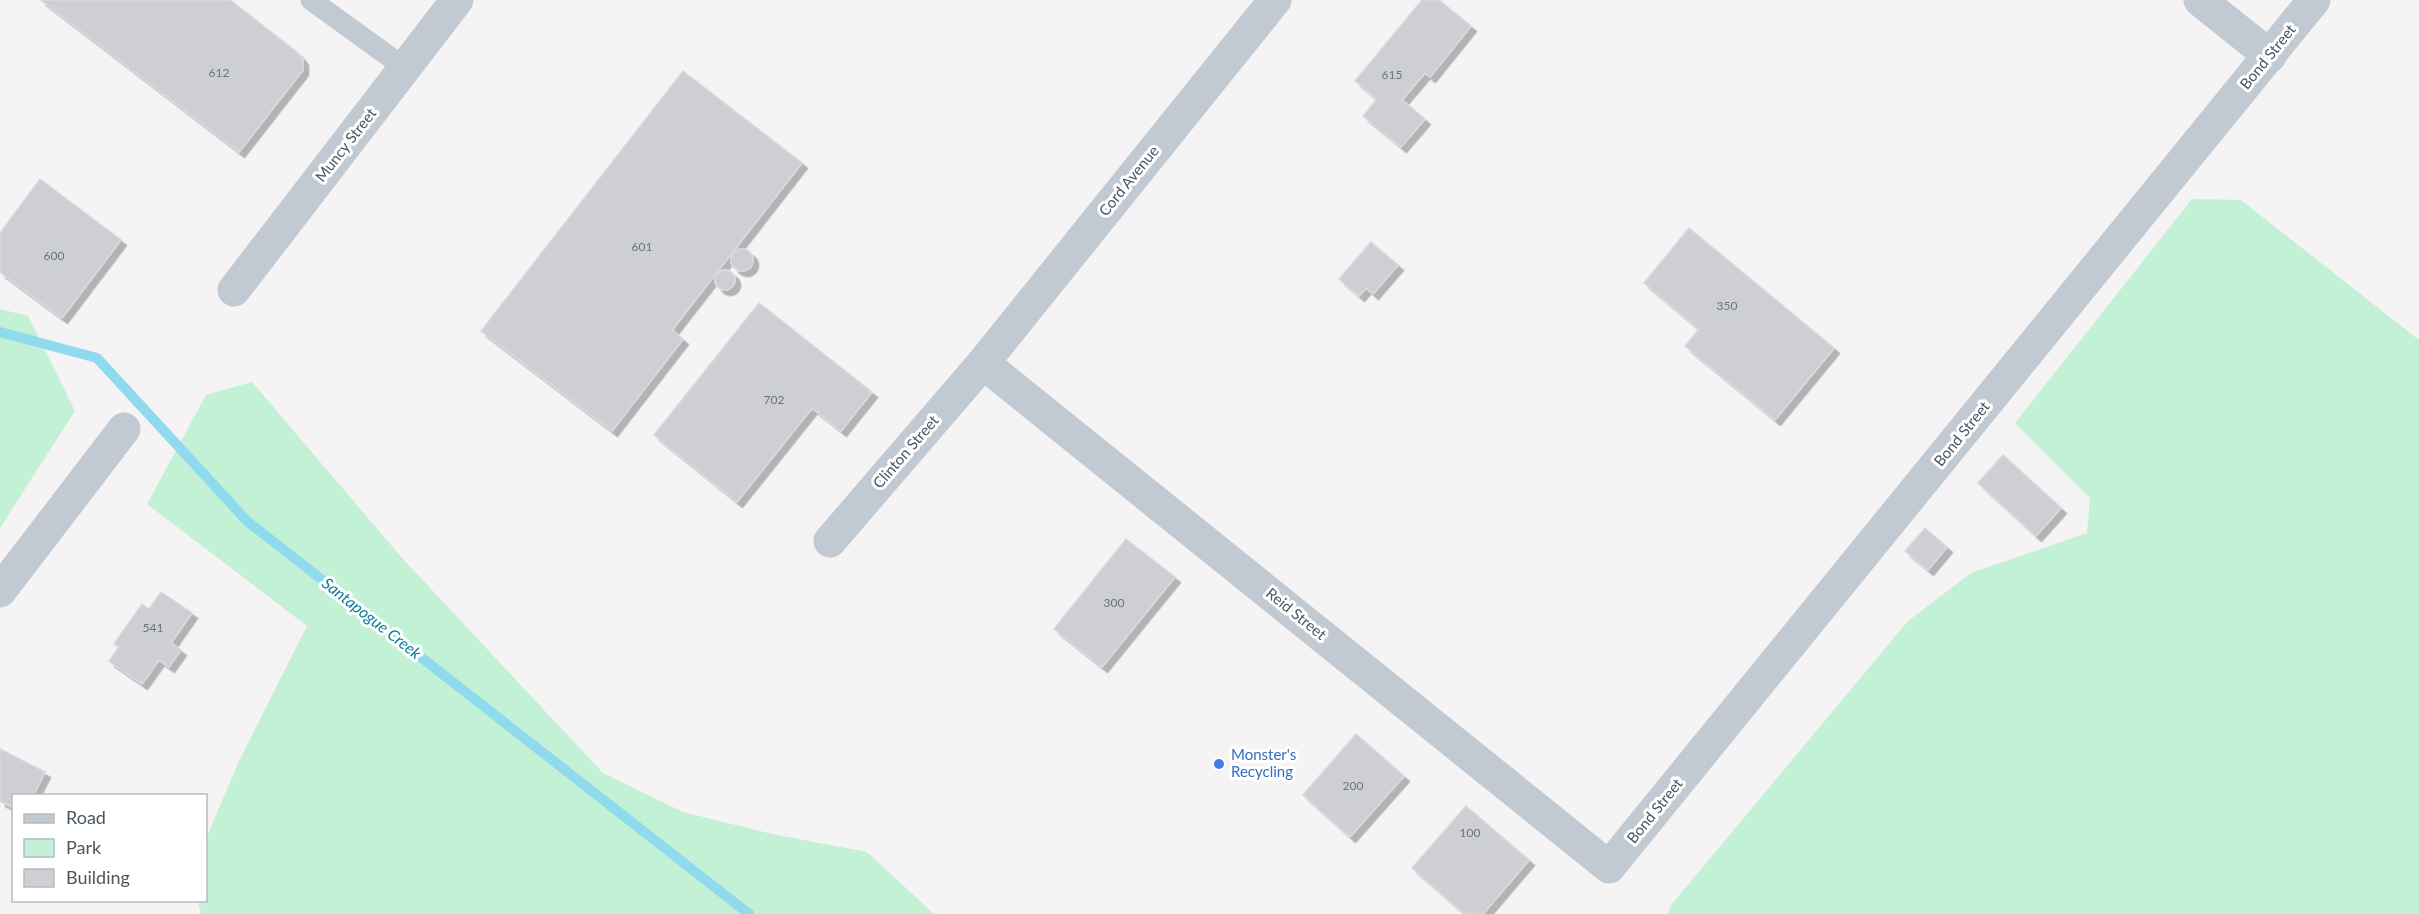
<svg xmlns="http://www.w3.org/2000/svg" width="2419" height="914" font-family="Lato,sans-serif">
<style>
.green{fill:#c3f1d5}
.lines{fill:none;stroke-linecap:round;stroke-linejoin:round}
.stream{stroke:#90daee;stroke-width:10}
.building{fill:#cdcfd5;stroke:#d7d9de;stroke-width:1.5;filter:url(#shadow)}
.service{stroke:#c1cad2;stroke-width:21}
.minor{stroke:#c1cad2;stroke-width:33}
.shop-dot{fill:#3f7fe0;stroke:#fff;stroke-width:2}
.labels{text-anchor:middle;stroke-width:6;stroke-linejoin:round;paint-order:stroke}
.number-label{font-size:12px;fill:#6b747e}
.street-label{font-size:15px;fill:#4a5661;stroke:#fff}
.shop-label{font-size:15px;fill:#366cbe;stroke:#fff;text-anchor:start}
.water-label{font-size:16px;font-style:italic;fill:#0c7c9b;stroke:#fff}
</style>
<defs>
<filter id="shadow"><feDropShadow dx="5.5" dy="5.5" stdDeviation="0" flood-color="#0004"/></filter>
</defs>
<rect width="100%" height="100%" fill="#f5f3f3"/>
<g class="green">
<path d="M2192 199 2241 200 2419 340V914H1668L1671 905 1908 621 1971 573 2087 533 2090 498 2015 423Z"/>
<path d="M0 309 28 316 75 411 0 528Z"/>
<path d="M252 382 402 558 603 773 683 812 772 834 867 852 934 914H201L198 901 206 900V839L239 761 307 626 147 504 206 395Z"/>
</g>
<g class="lines">
<path class="stream" d="M0 332 97 358 247 521 749 914"/>
</g>
<g class="building">
<path d="M41 0H230L297 52 303 60V70L239 152Z"/>
<path d="M1422 0H1439L1471 26 1430 77 1425 73 1402 100 1425 119 1401 147 1363 116 1377 99 1355 81Z"/>
<path d="M683 71 802 163 672 330 683 339 612 431 481 331Z"/>
<path d="M40 179 121 240 62 318 0 272V233Z"/>
<path d="M1689 228 1834 348 1775 420 1685 346 1699 329 1644 283Z"/>
<path d="M1371 242 1398 265 1373 294 1366 288 1359 296 1339 279Z"/>
<circle cx="742" cy="260" r="11"/>
<circle cx="725" cy="280" r="10"/>
<path d="M759 303 872 392 841 431 812 408 737 502 654 435Z"/>
<path d="M2003 455 2061 508 2036 536 1978 483Z"/>
<path d="M1925 528 1947 547 1928 570 1905 551Z"/>
<path d="M1126 539 1175 577 1102 667 1054 629Z"/>
<path d="M161 592 192 613 171 643 181 650 169 667 159 660 142 684 109 661 119 647 114 644 142 604 149 609Z"/>
<path d="M1356 734 1404 776 1350 837 1303 795Z"/>
<path d="M0 749 45 772 33 796H14V808L0 801Z"/>
<path d="M1466 806 1529 860 1483 914H1465L1412 868Z"/>
</g>
<g class="lines">
<path class="service" d="M311 0 405 68"/>
<g class="minor">
<path d="M2200 0 2270 56"/>
<path d="M234 290 457 0"/>
<path d="M983 363 1609 867 2314 0"/>
<path d="M830 541 983 363 1275 0"/>
<path d="M0 591 124 429"/>
</g>
</g>
<circle class="shop-dot" cx="1219" cy="764" r="6"/>
<g class="labels">
<g class="number-label">
<text x="219" y="77">612</text>
<text x="1392" y="79">615</text>
<text x="642" y="251">601</text>
<text x="54" y="260">600</text>
<text x="1727" y="310">350</text>
<text x="774" y="404">702</text>
<text x="1114" y="607">300</text>
<text x="153" y="632">541</text>
<text x="1353" y="790">200</text>
<text x="1470" y="837">100</text>
</g>
<g class="street-label">
<text transform="translate(2268 57) rotate(-51)" y="5">Bond Street</text>
<text transform="translate(346 145) rotate(-52)" y="5">Muncy Street</text>
<text transform="translate(1129 181) rotate(-51)" y="5">Cord Avenue</text>
<text transform="translate(1962 434) rotate(-51)" y="5">Bond Street</text>
<text transform="translate(906 452) rotate(-49)" y="5">Clinton Street</text>
<text transform="translate(1296 614) rotate(39)" y="5">Reid Street</text>
<text transform="translate(1655 811) rotate(-51)" y="5">Bond Street</text>
</g>
<g class="shop-label">
<text x="1231" y="760">Monster's<tspan x="1231" dy="17">Recycling</tspan></text>
</g>
<g class="water-label">
<text transform="translate(372 618) rotate(38)" y="6">Santapogue Creek</text>
</g>
</g>
<rect x="12" y="794" width="195" height="108" fill="#ffffff" stroke="#b7bbc0" stroke-width="1.5"/>
<rect x="24" y="814" width="30" height="9" fill="#c1cad2" stroke="#b7bbc0" stroke-width="1.5"/>
<text x="66" y="824" font-size="18" fill="#4a5661">Road</text>
<rect x="24" y="839" width="30" height="18" fill="#c3f1d5" stroke="#b7bbc0" stroke-width="1.5"/>
<text x="66" y="854" font-size="18" fill="#4a5661">Park</text>
<rect x="24" y="869" width="30" height="18" fill="#cdcfd5" stroke="#b7bbc0" stroke-width="1.5"/>
<text x="66" y="884" font-size="18" fill="#4a5661">Building</text>
</svg>
